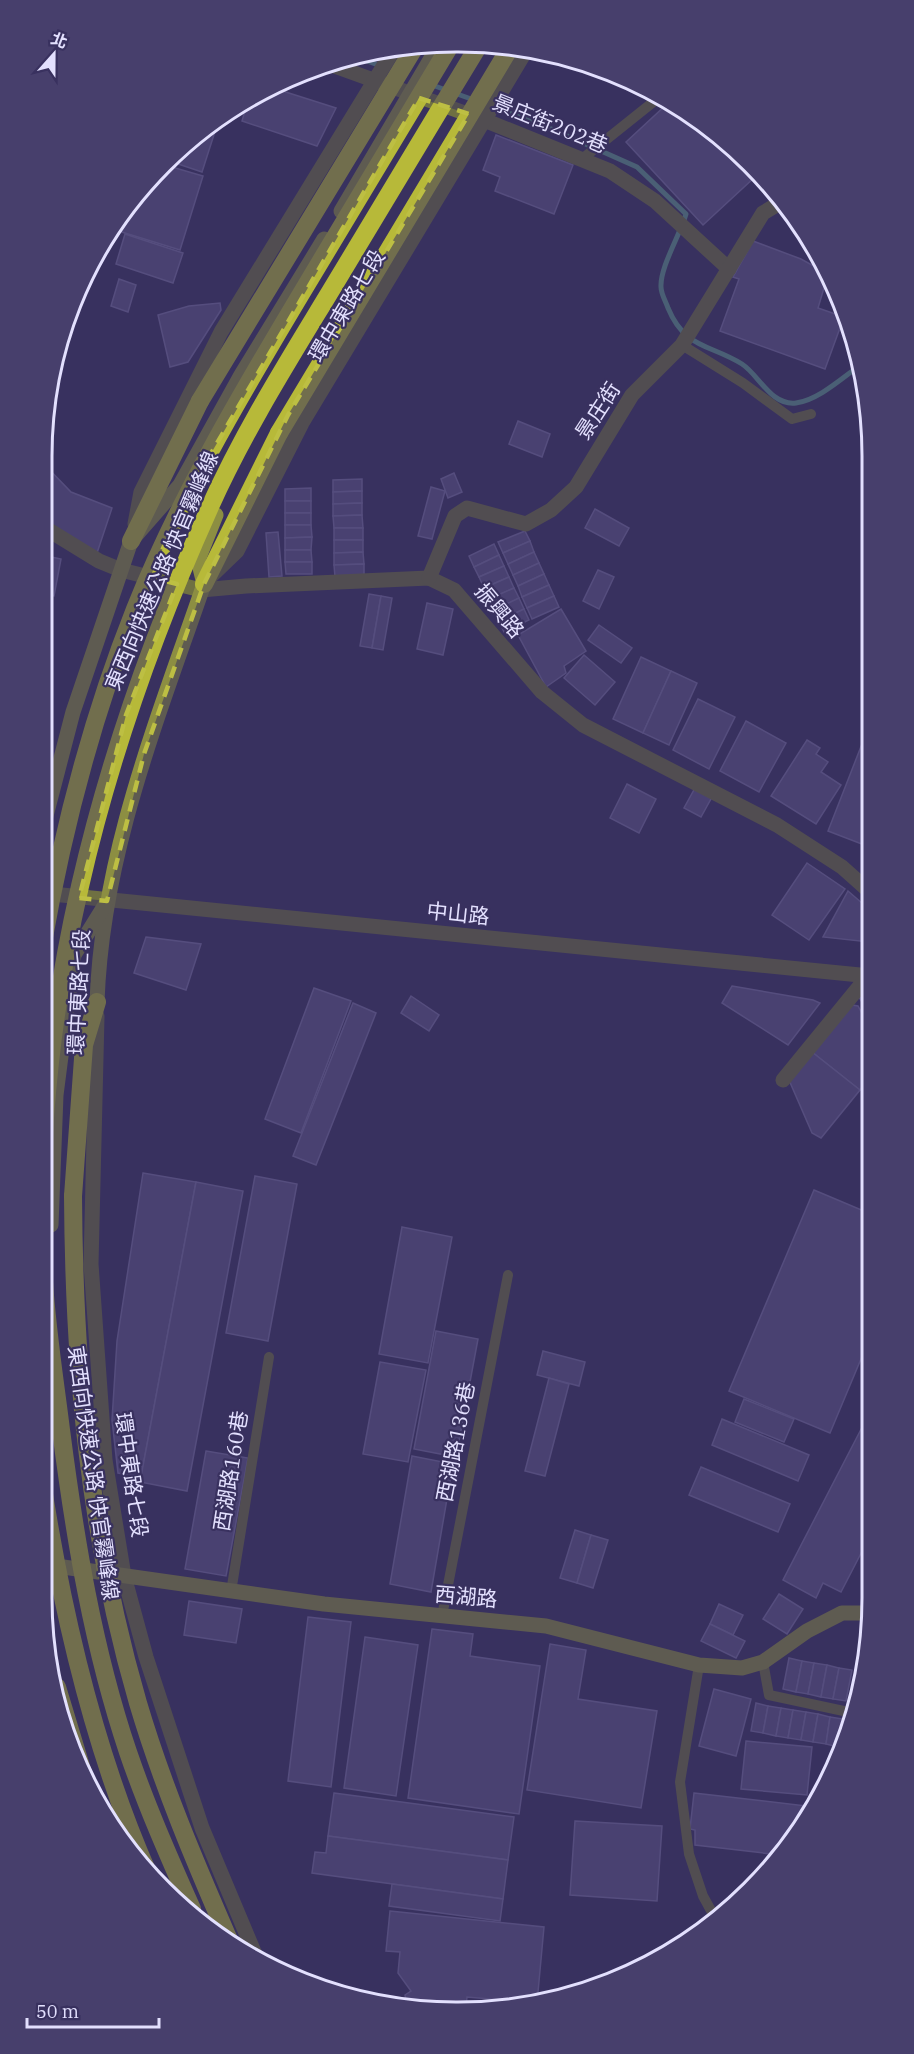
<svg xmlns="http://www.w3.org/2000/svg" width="914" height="2054" font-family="'IBM Plex Serif','Noto Sans TC',serif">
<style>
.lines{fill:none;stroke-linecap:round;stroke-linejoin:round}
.stream{stroke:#5f9890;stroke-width:5}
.building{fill:#5d5587;stroke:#7870a4;stroke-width:1.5}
.lane{stroke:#6f7042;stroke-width:10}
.street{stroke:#6f7042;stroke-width:15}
.secondary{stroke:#8c8e42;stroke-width:15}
.highway{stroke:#b7b939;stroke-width:18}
.highway-bridge{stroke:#b7b939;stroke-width:18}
.marked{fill:none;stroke:#bdbf43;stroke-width:4.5;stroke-dasharray:12 8;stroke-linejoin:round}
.labels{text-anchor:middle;stroke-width:4.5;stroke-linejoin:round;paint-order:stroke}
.street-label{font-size:21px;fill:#e3e0fe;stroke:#39315f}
.rim{fill:none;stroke:#e3e0fe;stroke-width:3}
</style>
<rect width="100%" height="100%" fill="#39315f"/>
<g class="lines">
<g class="stream">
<path d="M353 56 381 66"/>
<path d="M432 85 474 100"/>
<path d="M493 107 554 130 637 167 686 214C680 235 660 267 661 287 661 294 666 302 668 308 685 349 710 344 742 364 759 375 771 406 796 403 818 400 841 379 859 366"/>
</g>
</g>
<g class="building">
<path d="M270 87 336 108 317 146 242 121 248 100Z"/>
<path d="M666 105 709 128 756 176 703 225 626 142Z"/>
<path d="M219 119 202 172 169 161 205 128Z"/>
<path d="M496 135 573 165 554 214 495 191 500 177 483 170Z"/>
<path d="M165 165 203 176 180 250 112 229 145 183Z"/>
<path d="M125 234 183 253 173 283 116 264Z"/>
<path d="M753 241 801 259 821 270 827 278 818 308 844 317 825 369 720 331 739 279 733 277Z"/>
<path d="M119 279 136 285 128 312 111 306Z"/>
<path d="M220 303 221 310 188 362 170 367 158 315 189 306Z"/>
<path d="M518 421 550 434 542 457 509 444Z"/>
<path d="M42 462 71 492 112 508 97 553 42 519Z"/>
<path d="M454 473 462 492 448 498 441 479Z"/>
<path d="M362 479V491L333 492V480Z"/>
<path d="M431 487 445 491 432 539 418 536Z"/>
<path d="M311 488V501H285V489Z"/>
<path d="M362 491V503L333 504V492Z"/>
<rect x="285" y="501" width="26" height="12"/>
<path d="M362 503V515L333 516V504Z"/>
<path d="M595 509 629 528 619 546 585 528Z"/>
<rect x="285" y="513" width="26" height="12"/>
<path d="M362 515 363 528H334L333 516Z"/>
<path d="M285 525H311L312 537 285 538Z"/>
<rect x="334" y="528" width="29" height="12"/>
<path d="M525 531 530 541 503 553 498 542Z"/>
<path d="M278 532 282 576 269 577 266 533Z"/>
<path d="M312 537 311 550H285V538Z"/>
<path d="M334 540H363V552L334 553Z"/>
<path d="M530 541 534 552 508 564 503 553Z"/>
<path d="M494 544 499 555 474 567 469 556Z"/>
<path d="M285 550H311L312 562H285Z"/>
<path d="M363 552 364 564 334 565V553Z"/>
<path d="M534 552 539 563 513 575 508 564Z"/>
<path d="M42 555 61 559 54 596 42 594Z"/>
<path d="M499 555 504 566 479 577 474 567Z"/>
<path d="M285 562H312V574H286Z"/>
<path d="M539 563 544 574 518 586 513 575Z"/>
<path d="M364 564V576L335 577 334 565Z"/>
<path d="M504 566 509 577 484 588 479 577Z"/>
<path d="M598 570 614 577 599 609 583 601Z"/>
<path d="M544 574 549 585 522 597 518 586Z"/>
<path d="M509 577 514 588 489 599 484 588Z"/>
<path d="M549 585 554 596 527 608 522 597Z"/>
<path d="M514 588 519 598 494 610 489 599Z"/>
<path d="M369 594 381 596 372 648 360 646Z"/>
<path d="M381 596 392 598 383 650 372 648Z"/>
<path d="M554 596 559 607 532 619 527 608Z"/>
<path d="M519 598 524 609 499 621 494 610Z"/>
<path d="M427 603 453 609 443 655 417 649Z"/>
<path d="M524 609 529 620 504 632 499 621Z"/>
<path d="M561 609 586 651 564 666 566 673 546 687 518 635Z"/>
<path d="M599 625 632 648 621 663 588 640Z"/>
<path d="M584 655 615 682 595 705 564 678Z"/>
<path d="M641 657 671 671 643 733 613 719Z"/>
<path d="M671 671 697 683 669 745 643 733Z"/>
<path d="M698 699 735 717 709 769 673 750Z"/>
<path d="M746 721 786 743 759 792 720 771Z"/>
<path d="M869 726 870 839 867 846 828 831Z"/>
<path d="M807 740 820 748 816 754 828 762 821 772 841 785 816 824 771 796Z"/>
<path d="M627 784 656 799 639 833 610 818Z"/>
<path d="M695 788 712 797 701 817 684 808Z"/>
<path d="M870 847V865L863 862Z"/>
<path d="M807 863 845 889 809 940 772 915Z"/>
<path d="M848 891 870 910 869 942 823 937Z"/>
<path d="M146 937 201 944 186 990 134 973Z"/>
<path d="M732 986 813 1000 820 1003 788 1045 722 1003Z"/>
<path d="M314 988 351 1001 301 1133 265 1119Z"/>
<path d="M411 996 439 1015 429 1031 401 1013Z"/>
<path d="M859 997 870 999V1016Z"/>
<path d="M353 1003 376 1013 316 1165 293 1156Z"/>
<path d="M852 1005 858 1006 870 1028V1077L860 1090 812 1052Z"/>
<path d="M812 1052 860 1090 821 1138 812 1133 789 1080Z"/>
<path d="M143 1173 196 1182 141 1477 118 1473 112 1420 117 1341Z"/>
<path d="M255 1176 297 1184 268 1341 226 1333Z"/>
<path d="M196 1182 243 1191 187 1491 140 1482Z"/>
<path d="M814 1190 871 1214V1335L830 1433 729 1391Z"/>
<path d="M402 1227 452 1237 428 1363 379 1354Z"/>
<path d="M436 1331 478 1339 456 1457 414 1449Z"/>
<path d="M543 1351 585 1362 579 1386 537 1375Z"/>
<path d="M380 1362 426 1370 408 1462 363 1454Z"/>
<path d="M549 1378 569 1384 545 1476 525 1471Z"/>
<path d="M744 1399 794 1419 784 1442 735 1422Z"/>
<path d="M871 1410 872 1532 841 1592 823 1583 816 1598 783 1580Z"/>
<path d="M722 1419 809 1455 798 1481 712 1445Z"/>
<path d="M206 1451 248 1458 226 1576 185 1569Z"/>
<path d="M412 1456 453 1464 431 1592 390 1584Z"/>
<path d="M701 1467 790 1504 778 1532 689 1495Z"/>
<path d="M575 1530 591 1535 577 1583 560 1578Z"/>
<path d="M591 1535 608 1540 593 1588 577 1583Z"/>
<path d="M779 1594 803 1609 787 1634 763 1619Z"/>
<path d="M189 1601 242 1609 236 1643 184 1635Z"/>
<path d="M719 1604 743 1615 733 1635 710 1624Z"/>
<path d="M308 1617 351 1622 331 1787 288 1781Z"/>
<path d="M710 1624 745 1641 736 1658 701 1641Z"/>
<path d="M862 1626 867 1627 861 1666 856 1665Z"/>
<path d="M432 1629 473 1634 470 1656 540 1666 519 1814 408 1798Z"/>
<path d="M365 1637 418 1645 396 1796 344 1788Z"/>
<path d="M550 1644 586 1650 578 1699 657 1711 641 1808 527 1790Z"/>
<path d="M789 1658 802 1661 796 1692 783 1689Z"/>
<path d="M802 1661 814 1663 808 1694 796 1692Z"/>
<path d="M814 1663 827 1665 821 1697 808 1694Z"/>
<path d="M827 1665 839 1668 833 1699 821 1697Z"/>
<path d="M839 1668 852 1670 846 1701 833 1699Z"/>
<path d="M714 1689 751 1699 736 1756 699 1746Z"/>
<path d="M756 1703 768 1706 763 1733 751 1731Z"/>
<path d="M768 1706 781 1708 776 1736 763 1733Z"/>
<path d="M781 1708 793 1710 788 1738 776 1736Z"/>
<path d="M793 1710 806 1712 801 1740 788 1738Z"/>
<path d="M806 1712 818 1714 813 1742 801 1740Z"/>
<path d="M818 1714 830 1717 826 1744 813 1742Z"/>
<path d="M830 1717 843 1719 838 1747 826 1744Z"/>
<path d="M843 1719 852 1720 842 1747H838Z"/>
<path d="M746 1741 812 1747 807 1795 741 1789Z"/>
<path d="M334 1793 514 1817 508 1860 328 1836Z"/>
<path d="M694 1793 815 1807 780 1855 695 1845V1830L690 1829Z"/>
<path d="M575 1821 662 1826 657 1901 570 1895Z"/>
<path d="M328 1836 508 1860 503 1899 312 1873 315 1852 326 1853Z"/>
<path d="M771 1858 777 1859 770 1870Z"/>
<path d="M392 1884 503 1899 500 1921 389 1906Z"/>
<path d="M390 1911 544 1927 537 2003 467 1997 466 2007 407 2005 405 1995 411 1991 398 1973 400 1952 386 1951Z"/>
</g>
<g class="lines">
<g class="lane">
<path d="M582 159 657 99"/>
<path d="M682 345 743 383 792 419 811 414"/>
<path d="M231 1592 269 1357"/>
<path d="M442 1616 508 1275"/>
<path d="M763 1662 769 1695 853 1713"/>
<path d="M699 1665 680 1782 689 1854 703 1896 714 1916"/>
</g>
<g class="street">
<path d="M329 64 484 120 610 171 655 201 729 269"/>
<path d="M135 524 141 492 221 332 394 49"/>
<path d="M42 526 99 561 121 570 201 590 246 586 429 578 454 590 542 692 583 725 777 825 842 867 870 892"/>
<path d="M210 577 237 551 302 423 527 49"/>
<path d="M429 578 455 516 467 508 526 524 551 510 576 487 632 395 682 345 763 213 783 201"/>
<path d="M42 893 870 976"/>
<path d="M97 1016 91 1264 105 1460 124 1576 146 1657 202 1828 257 1959"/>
<path d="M783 1080 868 976"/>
</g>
<g class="secondary">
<path d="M341 211 440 43"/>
<path d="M42 831 73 712 131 541 180 485 241 375 324 239"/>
<path d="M97 1002C102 855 157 721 204 584L198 560 216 515"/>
<path d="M51 1225 56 1095 74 955 105 905"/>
<path d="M42 1564 324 1604 546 1626 699 1665 742 1668 763 1662 807 1631 842 1613H869"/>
</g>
<g class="highway">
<path d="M131 541 200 401"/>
<path d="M204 584 279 433"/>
<path d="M73 1196 84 1045 97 1002"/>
<path d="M57 1687 83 1773"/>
</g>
<g class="highway-bridge">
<path d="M200 401 416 45"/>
<path d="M279 433 511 46"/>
<path d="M42 948C62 833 92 717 135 609 179 499 240 396 301 294 351 210 401 127 451 44"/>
<path d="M73 1196C74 1370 89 1535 138 1703 162 1784 195 1862 229 1940"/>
<path d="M42 1482C62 1611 95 1753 148 1873"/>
<path d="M192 1909C169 1857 146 1805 128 1752 93 1648 75 1539 61 1430 55 1381 47 1331 44 1282 28 1017 101 749 209 509 243 433 287 363 330 292 380 209 429 127 479 45"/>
</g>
</g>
<path d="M0 0H914V2054H0ZM419 98 469 114 288 415 204 584 144 754 107 901 79 898 126 715 177 584 150 577 189 491Z" fill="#39315f" fill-opacity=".55" fill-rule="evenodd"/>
<path class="marked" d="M419 98 469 114 288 415 204 584 144 754 107 901 79 898 126 715 177 584 150 577 189 491Z"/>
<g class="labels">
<g class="street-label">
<text transform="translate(550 124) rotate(22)" y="7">景庄街202巷</text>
<text transform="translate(347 306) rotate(-59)" y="7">環中東路七段</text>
<text transform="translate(598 411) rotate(-57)" y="7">景庄街</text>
<text transform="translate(162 571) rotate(-67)" y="7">東西向快速公路 快官霧峰線</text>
<text transform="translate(499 611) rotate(50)" y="7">振興路</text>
<text transform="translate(458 914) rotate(6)" y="7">中山路</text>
<text transform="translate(79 992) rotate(-87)" y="7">環中東路七段</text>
<text transform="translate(456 1442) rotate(-79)" y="7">西湖路136巷</text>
<text transform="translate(231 1471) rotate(-81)" y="7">西湖路160巷</text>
<text transform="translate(93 1473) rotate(82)" y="7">東西向快速公路 快官霧峰線</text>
<text transform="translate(131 1475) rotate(82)" y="7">環中東路七段</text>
<text transform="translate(466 1597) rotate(5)" y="7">西湖路</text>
</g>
</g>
<path d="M0 0H914V2054H0ZM456 52H458A404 404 0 0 1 862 456V1598A404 404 0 0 1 458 2002H456A404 404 0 0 1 52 1598V456A404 404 0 0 1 456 52Z" fill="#473f6c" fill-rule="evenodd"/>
<path class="rim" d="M456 52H458A404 404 0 0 1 862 456V1598A404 404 0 0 1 458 2002H456A404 404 0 0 1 52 1598V456A404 404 0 0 1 456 52Z"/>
<g transform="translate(54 54) rotate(21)" stroke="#39315f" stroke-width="4.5" paint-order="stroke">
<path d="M0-4.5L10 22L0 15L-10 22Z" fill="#e3e0fe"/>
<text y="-9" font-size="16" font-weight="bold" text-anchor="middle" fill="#e3e0fe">北</text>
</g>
<path d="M27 2018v9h132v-9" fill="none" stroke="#e3e0fe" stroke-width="3"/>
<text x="36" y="2018" font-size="18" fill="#e3e0fe" stroke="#39315f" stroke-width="4.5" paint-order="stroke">50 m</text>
</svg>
